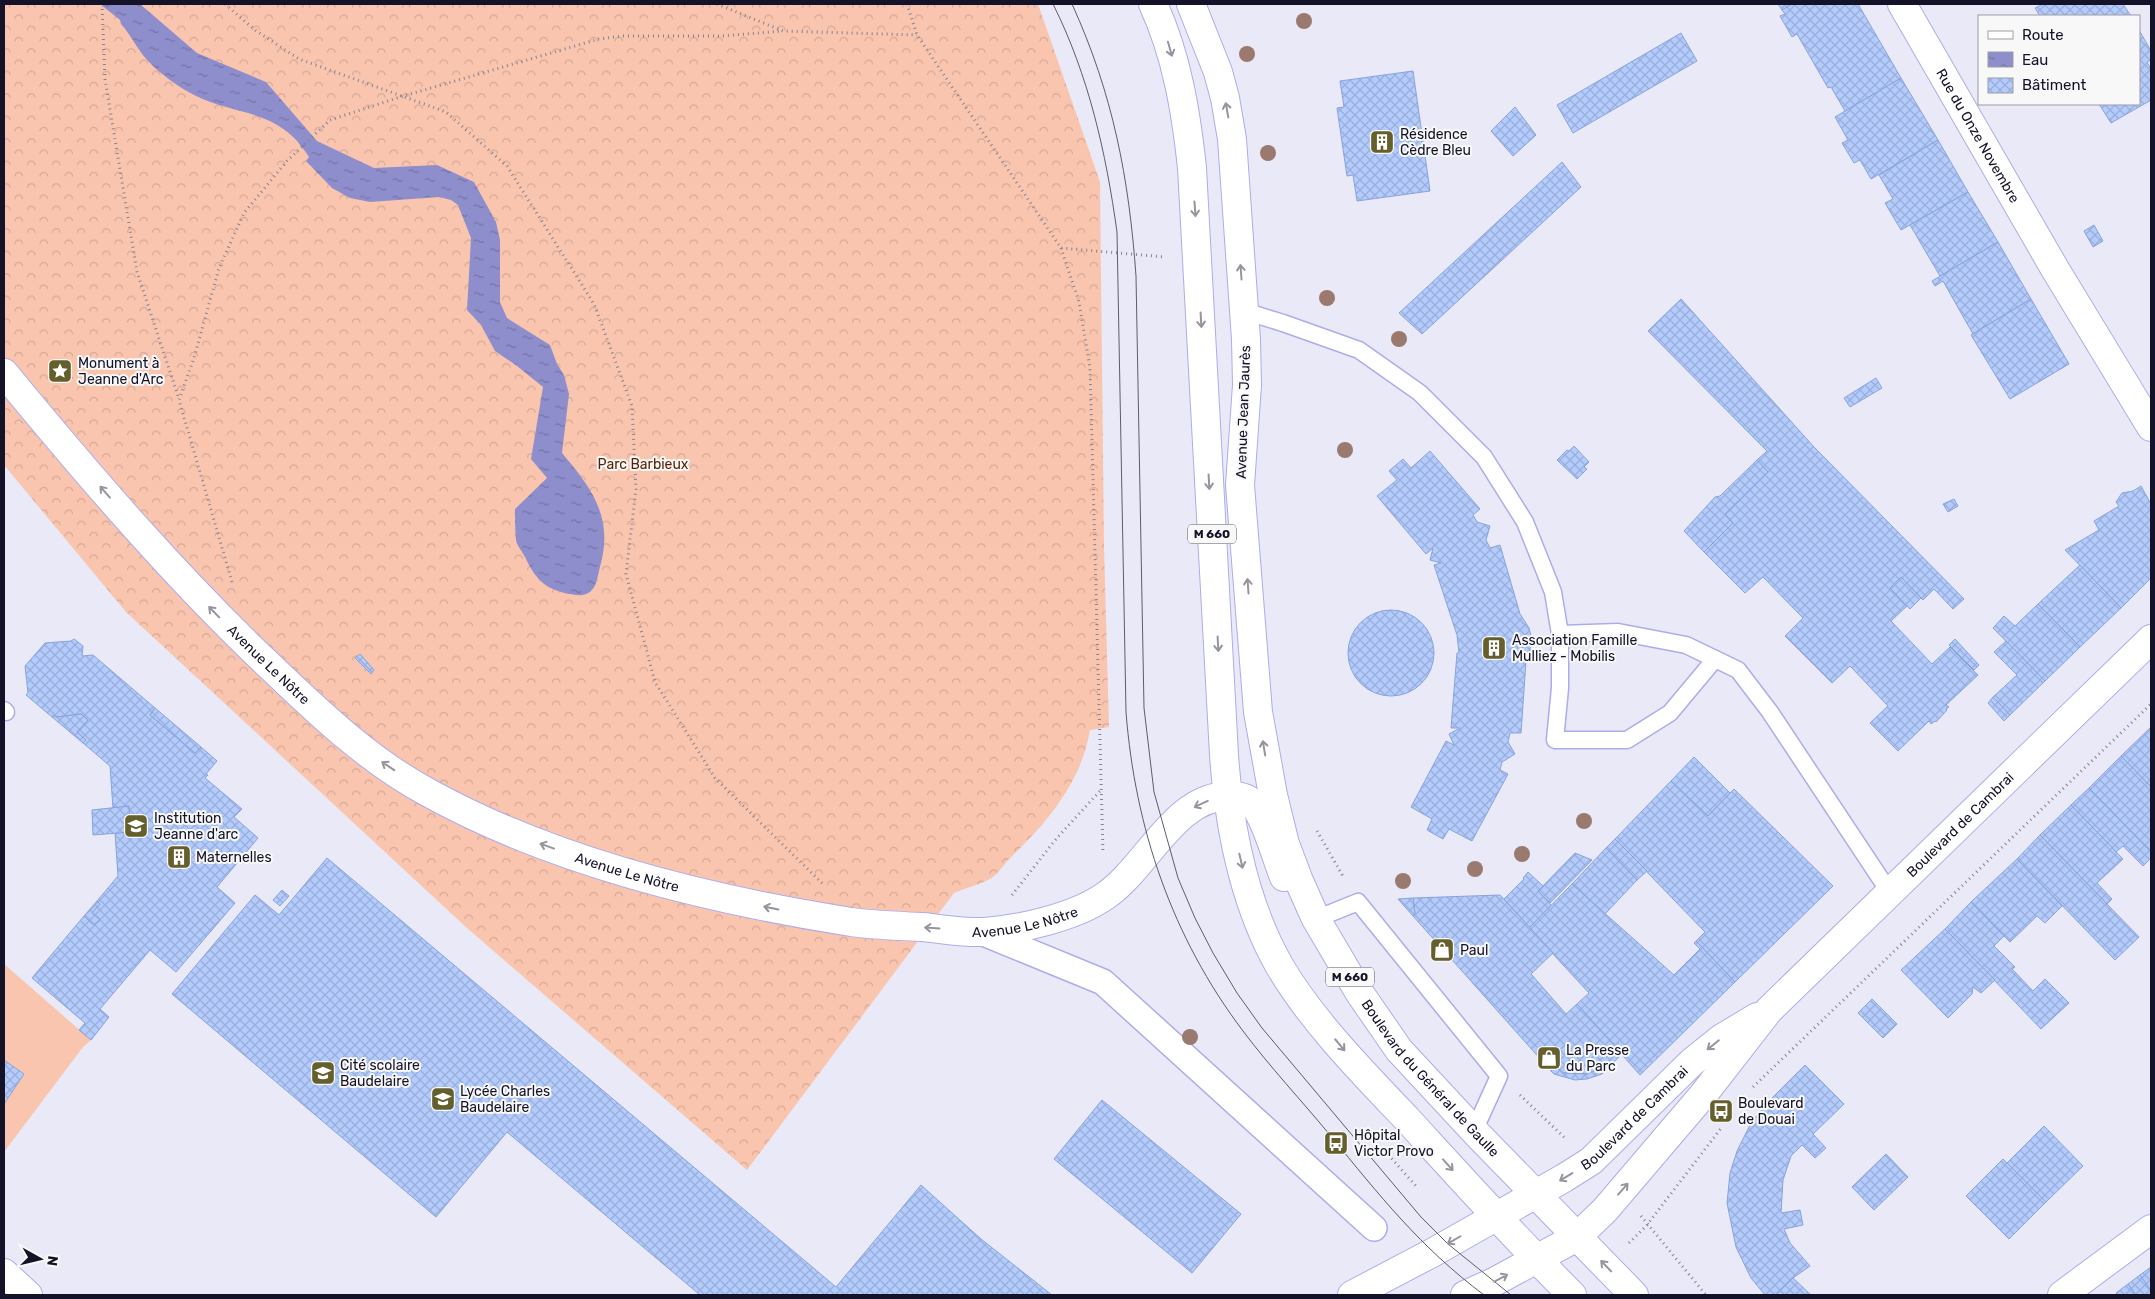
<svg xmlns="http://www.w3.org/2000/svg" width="2155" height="1299" font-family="Rubik,sans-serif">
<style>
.grass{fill:#fac5ae}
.forest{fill:url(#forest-crowns)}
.water{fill:url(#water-ripples)}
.building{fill:url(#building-cross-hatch);stroke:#87a3de}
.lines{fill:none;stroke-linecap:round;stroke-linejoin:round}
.service-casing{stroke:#acaced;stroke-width:19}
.pedestrian-casing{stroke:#acaced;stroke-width:28}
.minor-casing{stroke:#acaced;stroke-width:30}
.secondary-casing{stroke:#acaced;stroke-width:30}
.primary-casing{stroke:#acaced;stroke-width:30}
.path{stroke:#848395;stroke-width:3;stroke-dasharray:1 4;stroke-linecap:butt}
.service{stroke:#fff;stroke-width:16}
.pedestrian{stroke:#fff;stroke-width:25}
.minor{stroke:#fff;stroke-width:28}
.secondary{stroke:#fff;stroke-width:28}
.primary{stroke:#fff;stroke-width:28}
.tram{stroke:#5d5c70;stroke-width:1}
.tree{fill:#9a796f}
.oneway{stroke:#95949f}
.labels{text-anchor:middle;stroke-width:4;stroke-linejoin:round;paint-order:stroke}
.shield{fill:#f8f8f8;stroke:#585767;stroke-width:1}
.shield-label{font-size:12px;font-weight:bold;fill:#131229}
.poi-label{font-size:14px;fill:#131229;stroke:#f8f8f8;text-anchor:start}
.street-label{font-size:14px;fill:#131229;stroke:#f8f8f8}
.park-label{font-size:14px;fill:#5a1e00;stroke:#f8f8f8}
</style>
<defs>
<pattern id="forest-crowns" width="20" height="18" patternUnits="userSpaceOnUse" patternTransform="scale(1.25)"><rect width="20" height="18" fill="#fac5ae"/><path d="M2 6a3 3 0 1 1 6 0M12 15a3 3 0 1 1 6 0" fill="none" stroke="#d5a896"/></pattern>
<pattern id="water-ripples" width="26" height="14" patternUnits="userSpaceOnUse" patternTransform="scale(1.25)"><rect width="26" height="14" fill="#8f8ecc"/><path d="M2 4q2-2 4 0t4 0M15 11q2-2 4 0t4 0" fill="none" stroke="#7473a6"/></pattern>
<pattern id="building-cross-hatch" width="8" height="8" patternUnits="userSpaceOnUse" patternTransform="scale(1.25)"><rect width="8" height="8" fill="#b3ccfd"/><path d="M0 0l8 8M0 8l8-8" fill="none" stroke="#99aed9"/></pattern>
</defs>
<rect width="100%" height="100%" fill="#e9e9f7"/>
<path class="grass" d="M4 964 91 1040 83 1047 4 1152V1104L24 1074 4 1060Z"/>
<path class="forest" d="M4 4H1038L1100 182 1104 547 1109 727 1090 730C1081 783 1047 823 1008 860 1003 866 997 875 990 879 979 885 965 888 954 893L747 1170 467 928 126 612 4 465Z"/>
<path class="water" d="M100 4H140L197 53 266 82 317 141 374 168 437 165 474 182 496 222 500 240V302L507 318 550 345 557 364 564 375 569 394 562 453C592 488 614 518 600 567 598 574 597 586 591 591 585 597 576 595 569 594 544 589 535 578 525 557 522 551 517 546 516 540 515 530 515 519 515 509L547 478 531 459 543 387 517 366 495 351 481 325 467 310 471 238 458 205 451 200 439 197 370 202 350 198 332 188 306 161 309 157C304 150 299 142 292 136 265 110 226 112 194 95 179 87 160 74 148 61 137 49 131 35 121 24L120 20Z"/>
<g class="building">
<path d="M1778 4H1792L1782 10Z"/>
<path d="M1792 4H1858L1901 78 1845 111 1831 87 1828 88 1797 34 1792 37 1780 16 1785 14 1782 10Z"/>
<path d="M2043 4H2123L2131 16H2040L2035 8Z"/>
<path d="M2139 30 2151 51V60L2147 62 2151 69V100L2111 123 2099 104H2139Z"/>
<path d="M1681 33 1697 61 1573 133 1557 105Z"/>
<path d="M1413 71 1430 191 1357 201 1353 175 1347 176 1337 108 1344 107 1340 81Z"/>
<path d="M1901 78 1938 140 1871 179 1860 160 1854 163 1842 143 1848 140 1835 117Z"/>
<path d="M1515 107 1536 135 1513 156 1491 131Z"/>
<path d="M1938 140 1968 192 1901 230 1885 203 1893 199 1879 175Z"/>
<path d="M1562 162 1581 187 1422 334 1399 313Z"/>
<path d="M1968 192 1998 242 1940 276 1910 225Z"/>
<path d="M2094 225 2103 241 2093 247 2084 231Z"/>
<path d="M1998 242 2031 299 1973 334 1943 281 1935 286 1932 281Z"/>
<path d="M1681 299 1814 447 1964 599 1953 609 1934 589 1923 600 1901 577 1890 588 1907 606 1891 621 1932 664 1950 647 1978 675 1946 705 1949 707 1946 709 1947 710 1936 722 1935 721 1931 724 1929 721 1898 751 1870 723 1888 706 1850 666 1832 683 1785 636 1803 618 1763 577 1745 593 1704 552 1733 523 1725 514 1768 472 1757 460 1767 451 1648 331Z"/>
<path d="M2031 299 2069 364 2010 399 1971 335Z"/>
<path d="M1876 378 1882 388 1850 407 1844 398Z"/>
<path d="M1574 446 1589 462 1584 467 1587 469 1577 479 1557 460 1567 450 1569 451Z"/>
<path d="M1430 451 1480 509 1473 515 1477 522 1490 526 1486 540 1490 548 1500 545 1520 614 1529 628 1531 636 1530 651 1526 661 1521 733H1510L1508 742 1515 754 1502 762 1500 770 1508 774 1472 841 1449 829 1443 839 1427 830 1432 819 1411 807 1446 741 1454 745 1449 734 1460 728H1451L1457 653H1459L1457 635 1434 565 1441 563 1430 560 1433 548 1426 554 1377 496 1397 480 1389 471 1403 459 1411 468Z"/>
<path d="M1757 460 1768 472 1725 514 1733 523 1704 552 1684 531 1715 497 1720 496Z"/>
<path d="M2141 486 2151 504V578L2121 608 2065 550 2099 530 2094 521 2119 506 2116 502 2122 493 2133 491Z"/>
<path d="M1954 499 1958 506 1948 512 1943 504Z"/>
<path d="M2080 565 2121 608 2080 647 2038 604Z"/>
<path d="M1901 577 1921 598 1910 609 1890 588Z"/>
<path d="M2038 604 2080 647 2045 681 1993 628 2004 616 2015 626Z"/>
<circle cx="1391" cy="653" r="43"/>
<path d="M74 639 83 646 82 656 93 655 155 708 150 715 195 753 201 747 217 761 206 774 208 775 205 778 242 809 234 817 258 838 217 887 235 903 176 972 150 950 100 1009 109 1017 91 1040 79 1030 85 1023 32 978 84 916 94 925 100 919 92 913 100 904 97 901 118 876 115 833 131 832 129 806 113 808 110 766 83 743 86 740 77 732 88 720 81 714 56 717 54 715 52 717 26 695 28 693 25 666 45 643 71 641Z"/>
<path d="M1955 639 1979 665 1974 670 1949 645Z"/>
<path d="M2006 641 2045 681 2010 715 1993 697 2017 675 1994 652Z"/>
<path d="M360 654 374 670 371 674 355 658Z"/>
<path d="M1993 697 2010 715 2004 721 1988 703Z"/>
<path d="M155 708 201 747 195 753 150 715Z"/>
<path d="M81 714 88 720 77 732 86 740 83 743 52 717 54 715 56 717Z"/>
<path d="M2151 727V787L2121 756Z"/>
<path d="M2121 756 2151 787V852L2089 788Z"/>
<path d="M1694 757 1730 793 1708 816 1671 781Z"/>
<path d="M1671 781 1708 816 1734 789 1833 886 1735 982 1696 941 1705 932 1615 839Z"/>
<path d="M2089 788 2151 852V858L2143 866 2123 846 2116 852 2071 805Z"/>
<path d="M2071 805 2123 859 2097 883 2112 899 2107 904 2040 835Z"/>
<path d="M129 806 131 832 93 835 92 810Z"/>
<path d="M2040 835 2139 937 2115 960 2017 859Z"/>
<path d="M1615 839 1647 871 1637 880 1606 848Z"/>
<path d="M1606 848 1637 880 1605 914 1572 884Z"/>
<path d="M1575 853 1592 860 1550 903 1538 891Z"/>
<path d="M327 858 836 1287 921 1185 981 1239 1052 1295H700L507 1132 436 1217 172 994 255 895 279 915Z"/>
<path d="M2017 859 2062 906 2045 923 2037 916 2010 942 1971 902Z"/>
<path d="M1528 872 1543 886 1538 891 1551 905 1530 928 1504 899 1524 879 1523 878Z"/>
<path d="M1572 884 1674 975 1700 949 1694 943 1696 941 1735 982 1640 1075 1577 1004 1589 993 1529 928Z"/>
<path d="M282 890 289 896 280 906 273 900Z"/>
<path d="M1500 895 1553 953 1531 974 1566 1014 1577 1004 1622 1054 1602 1074 1598 1069 1587 1074 1563 1073 1555 1067 1551 1071 1413 916 1415 914 1413 898Z"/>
<path d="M1413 898 1415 914 1413 916 1398 899Z"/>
<path d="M97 901 100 904 92 913 100 919 94 925 84 916Z"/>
<path d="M1971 902 2004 936 1994 946 2015 967 2012 969 2033 991 2045 979 2069 1003 2041 1029 1945 929Z"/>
<path d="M1945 929 1995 980 1981 993 1973 987 1972 994 1948 1018 1901 970Z"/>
<path d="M1872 999 1897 1024 1883 1038 1858 1013Z"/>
<path d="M4 1060 24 1074 4 1104Z"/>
<path d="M1805 1065 1844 1104 1813 1134 1826 1148 1815 1158 1802 1145 1791 1156 1783 1180 1781 1213 1800 1210 1803 1225 1784 1229 1790 1243 1810 1266 1793 1278 1776 1295H1765L1751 1278 1736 1247 1727 1203 1730 1173 1737 1151 1751 1123 1768 1102Z"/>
<path d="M1555 1067 1563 1073 1587 1074 1598 1069 1602 1074 1587 1079 1575 1080 1554 1074 1551 1071Z"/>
<path d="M1102 1100 1241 1214 1192 1273 1054 1159Z"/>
<path d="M2044 1126 2083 1166 2046 1202 2007 1163Z"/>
<path d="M1886 1154 1908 1177 1874 1210 1852 1187Z"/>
<path d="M2003 1159 2046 1202 2009 1239 1966 1196Z"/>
<path d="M2151 1267V1291L2140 1275Z"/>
<path d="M2140 1275 2151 1291V1295H2136L2128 1284Z"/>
<path d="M1793 1278 1811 1295H1776Z"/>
<path d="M2128 1284 2136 1295H2118L2116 1293Z"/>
</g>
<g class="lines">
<defs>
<g id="service">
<path d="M1244 311 1283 323 1359 350 1420 393 1484 457 1525 522 1553 592 1560 634V688L1555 740H1627L1670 713 1715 659"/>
<path d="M1560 634 1618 632 1686 645 1738 670 1770 712 1890 893"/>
<path d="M4 710 6 712"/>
<path d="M1316 919 1358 902 1499 1076 1474 1131"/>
</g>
<path id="pedestrian" d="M981 932 1103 982 1374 1228"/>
<g id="minor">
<path id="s1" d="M1902 4 2055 269 2151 427"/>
<path id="s2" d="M4 373C89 476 177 579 275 671 322 716 371 762 429 793 554 862 711 900 851 922 874 925 898 926 922 927 943 929 964 933 985 932 1022 929 1075 917 1105 896 1147 868 1175 794 1231 796 1239 796 1248 798 1253 804 1266 818 1276 858 1284 877"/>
<path d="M2062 1295 2151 1229"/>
</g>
<g id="secondary">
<path d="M4 1273 28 1295"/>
<path id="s3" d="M1352 1295 1432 1253 1564 1178 1591 1161 1692 1062 1722 1038 1757 1017"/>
<path id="s4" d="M1465 1295 1494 1282 1577 1237 1605 1210 1703 1095 1769 1010 2151 639"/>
</g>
<g id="primary">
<path d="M1153 4C1177 56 1186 112 1192 168L1224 755C1229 826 1244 903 1279 965 1310 1019 1364 1074 1407 1119 1461 1178 1515 1238 1572 1295"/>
<path id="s5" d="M1191 4 1218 72 1225 98 1232 139 1246 339 1247 385 1240 485 1258 712 1273 795 1285 844 1299 881 1316 919 1359 992 1399 1050 1478 1135 1634 1295"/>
</g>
</defs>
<use href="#service" class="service-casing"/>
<use href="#pedestrian" class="pedestrian-casing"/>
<use href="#minor" class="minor-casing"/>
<use href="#secondary" class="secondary-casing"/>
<use href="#primary" class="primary-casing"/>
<g class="path">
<path d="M102 4 105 79 137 272 179 399"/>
<path d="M225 4 255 30 299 59 446 112 507 166 594 304 632 406 636 489 626 574 655 682 715 778 823 884"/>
<path d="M717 4 783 31 917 35"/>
<path d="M907 4 917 35 1061 248 1165 257"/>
<path d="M1061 248 1079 302 1090 368 1103 853"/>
<path d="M232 582 179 400 194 358 219 268 244 213 287 161 330 120 400 97 599 39 622 36H721L783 31"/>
<path d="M1317 831 1344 878"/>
<path d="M1012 895 1056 839 1100 791"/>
<path d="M1753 1087 2151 704"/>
<path d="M1520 1095 1566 1139"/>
<path d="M1385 1151 1416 1186"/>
<path d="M1641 1216 1706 1295"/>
<path d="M1629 1243 1647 1225 1722 1127"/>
</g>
<use href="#service" class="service"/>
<use href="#pedestrian" class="pedestrian"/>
<use href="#minor" class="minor"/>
<use href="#secondary" class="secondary"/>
<use href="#primary" class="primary"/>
<g class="tram">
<path d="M1053 4C1089 76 1106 153 1117 232L1126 712C1135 828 1172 937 1243 1031 1270 1067 1301 1100 1330 1135 1380 1196 1420 1247 1484 1295"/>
<path d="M1072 4C1113 94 1129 178 1136 276L1144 708 1154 792 1178 878 1195 918 1213 953 1237 993 1262 1028 1421 1217 1448 1244 1511 1295"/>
</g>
</g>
<g class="tree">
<circle cx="1304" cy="21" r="8"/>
<circle cx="1247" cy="54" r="8"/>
<circle cx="1268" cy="153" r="8"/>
<circle cx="1327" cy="298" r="8"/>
<circle cx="1399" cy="339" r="8"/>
<circle cx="1345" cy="450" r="8"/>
<circle cx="1584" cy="821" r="8"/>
<circle cx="1522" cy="854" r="8"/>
<circle cx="1475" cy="869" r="8"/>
<circle cx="1403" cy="881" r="8"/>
<circle cx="1190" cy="1037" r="8"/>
</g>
<defs><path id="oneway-shaft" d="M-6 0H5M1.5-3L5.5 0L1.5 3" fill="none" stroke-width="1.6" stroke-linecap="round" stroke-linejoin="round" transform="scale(1.25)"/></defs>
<g class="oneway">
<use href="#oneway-shaft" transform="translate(1170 49) rotate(74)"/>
<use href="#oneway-shaft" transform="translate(1227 110) rotate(-100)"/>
<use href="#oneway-shaft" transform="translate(1195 209) rotate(86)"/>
<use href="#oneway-shaft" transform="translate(1241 272) rotate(-94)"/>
<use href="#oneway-shaft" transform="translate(1201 320) rotate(87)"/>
<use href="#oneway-shaft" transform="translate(1209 482) rotate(87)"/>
<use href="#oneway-shaft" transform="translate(105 492) rotate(-131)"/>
<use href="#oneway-shaft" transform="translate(1248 586) rotate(-94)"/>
<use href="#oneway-shaft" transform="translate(214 612) rotate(-134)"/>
<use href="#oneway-shaft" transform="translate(1218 644) rotate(87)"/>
<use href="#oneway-shaft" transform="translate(1264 748) rotate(-99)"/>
<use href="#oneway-shaft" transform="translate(388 766) rotate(-146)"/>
<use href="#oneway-shaft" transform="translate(1201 804) rotate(155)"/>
<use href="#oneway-shaft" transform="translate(547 846) rotate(-160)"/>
<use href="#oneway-shaft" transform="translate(1241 861) rotate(77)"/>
<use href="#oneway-shaft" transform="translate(771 908) rotate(-168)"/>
<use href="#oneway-shaft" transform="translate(932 928) rotate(-176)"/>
<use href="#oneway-shaft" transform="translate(1340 1045) rotate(50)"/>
<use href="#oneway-shaft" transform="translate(1713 1045) rotate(141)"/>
<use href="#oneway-shaft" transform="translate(1448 1165) rotate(48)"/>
<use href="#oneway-shaft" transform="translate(1566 1177) rotate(149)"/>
<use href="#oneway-shaft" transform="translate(1623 1189) rotate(-49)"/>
<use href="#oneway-shaft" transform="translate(1454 1240) rotate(150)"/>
<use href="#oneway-shaft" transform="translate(1606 1266) rotate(-134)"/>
<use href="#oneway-shaft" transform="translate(1501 1278) rotate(-28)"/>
</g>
<defs>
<symbol id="building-square" viewBox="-11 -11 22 22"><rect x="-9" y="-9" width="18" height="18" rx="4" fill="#645f2c" stroke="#f8f8f8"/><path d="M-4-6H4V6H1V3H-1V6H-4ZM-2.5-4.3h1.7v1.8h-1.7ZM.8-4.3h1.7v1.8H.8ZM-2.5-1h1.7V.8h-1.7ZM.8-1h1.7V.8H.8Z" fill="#fff"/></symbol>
<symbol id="sight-square" viewBox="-11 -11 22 22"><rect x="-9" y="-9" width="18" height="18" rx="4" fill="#645f2c" stroke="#f8f8f8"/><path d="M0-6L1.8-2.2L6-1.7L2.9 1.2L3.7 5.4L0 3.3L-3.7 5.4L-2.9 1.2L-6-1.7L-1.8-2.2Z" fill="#fff"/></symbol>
<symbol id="school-square" viewBox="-11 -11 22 22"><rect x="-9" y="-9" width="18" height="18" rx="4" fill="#645f2c" stroke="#f8f8f8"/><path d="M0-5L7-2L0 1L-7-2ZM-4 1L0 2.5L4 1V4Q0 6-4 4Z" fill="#fff"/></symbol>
<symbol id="shop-square" viewBox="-11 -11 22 22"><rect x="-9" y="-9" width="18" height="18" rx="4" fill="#645f2c" stroke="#f8f8f8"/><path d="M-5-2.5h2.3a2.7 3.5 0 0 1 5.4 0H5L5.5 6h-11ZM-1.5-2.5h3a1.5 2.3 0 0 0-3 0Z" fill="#fff"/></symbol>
<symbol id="bus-square" viewBox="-11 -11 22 22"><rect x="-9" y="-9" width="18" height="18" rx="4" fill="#645f2c" stroke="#f8f8f8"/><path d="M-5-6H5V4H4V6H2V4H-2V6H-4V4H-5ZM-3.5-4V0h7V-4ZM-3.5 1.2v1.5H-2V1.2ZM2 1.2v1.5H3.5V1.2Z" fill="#fff"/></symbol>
</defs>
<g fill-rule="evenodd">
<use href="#building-square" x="1368" y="128" width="28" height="28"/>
<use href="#sight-square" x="46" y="357" width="28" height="28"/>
<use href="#building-square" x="1480" y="634" width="28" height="28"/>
<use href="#school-square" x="122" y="812" width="28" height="28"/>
<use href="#building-square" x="165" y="843" width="28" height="28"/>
<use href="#shop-square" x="1428" y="936" width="28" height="28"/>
<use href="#shop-square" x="1535" y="1044" width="28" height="28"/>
<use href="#school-square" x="309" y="1059" width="28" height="28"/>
<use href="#school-square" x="429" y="1085" width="28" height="28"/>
<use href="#bus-square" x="1707" y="1097" width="28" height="28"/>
<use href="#bus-square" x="1322" y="1129" width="28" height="28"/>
</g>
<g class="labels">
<g class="shield">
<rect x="1188" y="524.5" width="48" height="19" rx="4"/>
<rect x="1326" y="967.5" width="48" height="19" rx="4"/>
</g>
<g class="shield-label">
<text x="1212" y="538">M 660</text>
<text x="1350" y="981">M 660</text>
</g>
<g class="poi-label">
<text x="1400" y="139">Résidence<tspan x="1400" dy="16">Cèdre Bleu</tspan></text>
<text x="78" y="368">Monument à<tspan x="78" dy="16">Jeanne d'Arc</tspan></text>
<text x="1512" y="645">Association Famille<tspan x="1512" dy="16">Mulliez - Mobilis</tspan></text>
<text x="154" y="823">Institution<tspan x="154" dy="16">Jeanne d'arc</tspan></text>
<text x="196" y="862">Maternelles</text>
<text x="1460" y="955">Paul</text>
<text x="1566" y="1055">La Presse<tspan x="1566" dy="16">du Parc</tspan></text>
<text x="340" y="1070">Cité scolaire<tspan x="340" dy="16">Baudelaire</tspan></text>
<text x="460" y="1096">Lycée Charles<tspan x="460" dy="16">Baudelaire</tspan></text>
<text x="1738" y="1108">Boulevard<tspan x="1738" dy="16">de Douai</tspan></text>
<text x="1354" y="1140">Hôpital<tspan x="1354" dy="16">Victor Provo</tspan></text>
</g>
<g class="street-label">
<text dy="5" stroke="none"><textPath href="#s1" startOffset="152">Rue du Onze Novembre</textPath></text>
<text transform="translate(1243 412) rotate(-88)" y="5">Avenue Jean Jaurès</text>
<text dy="5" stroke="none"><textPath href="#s2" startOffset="394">Avenue Le Nôtre</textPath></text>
<text dy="5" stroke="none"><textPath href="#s4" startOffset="690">Boulevard de Cambrai</textPath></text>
<text dy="5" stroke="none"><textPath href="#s2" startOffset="814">Avenue Le Nôtre</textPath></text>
<text dy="5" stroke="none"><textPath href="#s2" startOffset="1219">Avenue Le Nôtre</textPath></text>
<text dy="5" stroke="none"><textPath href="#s5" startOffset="1129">Boulevard du Général de Gaulle</textPath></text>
<text dy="5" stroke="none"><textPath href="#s3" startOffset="335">Boulevard de Cambrai</textPath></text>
</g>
<g class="park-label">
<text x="643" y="469">Parc Barbieux</text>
</g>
</g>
<rect width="2155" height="1299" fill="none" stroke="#131229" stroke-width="10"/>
<rect x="1978" y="15" width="162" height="90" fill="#f8f8f8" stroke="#9c9ca5"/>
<rect x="1988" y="31" width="25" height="8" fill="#ffffff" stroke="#9c9ca5"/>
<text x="2022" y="40" font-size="15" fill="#131229">Route</text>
<rect x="1988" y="52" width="25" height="15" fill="url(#water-ripples)" stroke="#9c9ca5"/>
<text x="2022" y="65" font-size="15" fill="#131229">Eau</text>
<rect x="1988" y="78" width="25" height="15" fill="url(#building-cross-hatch)" stroke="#9c9ca5"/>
<text x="2022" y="90" font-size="15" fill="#131229">Bâtiment</text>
<g transform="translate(40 1259) rotate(98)" stroke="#f8f8f8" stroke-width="4" paint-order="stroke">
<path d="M0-4L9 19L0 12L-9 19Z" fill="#131229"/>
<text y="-8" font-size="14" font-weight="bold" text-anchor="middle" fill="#131229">N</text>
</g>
</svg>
